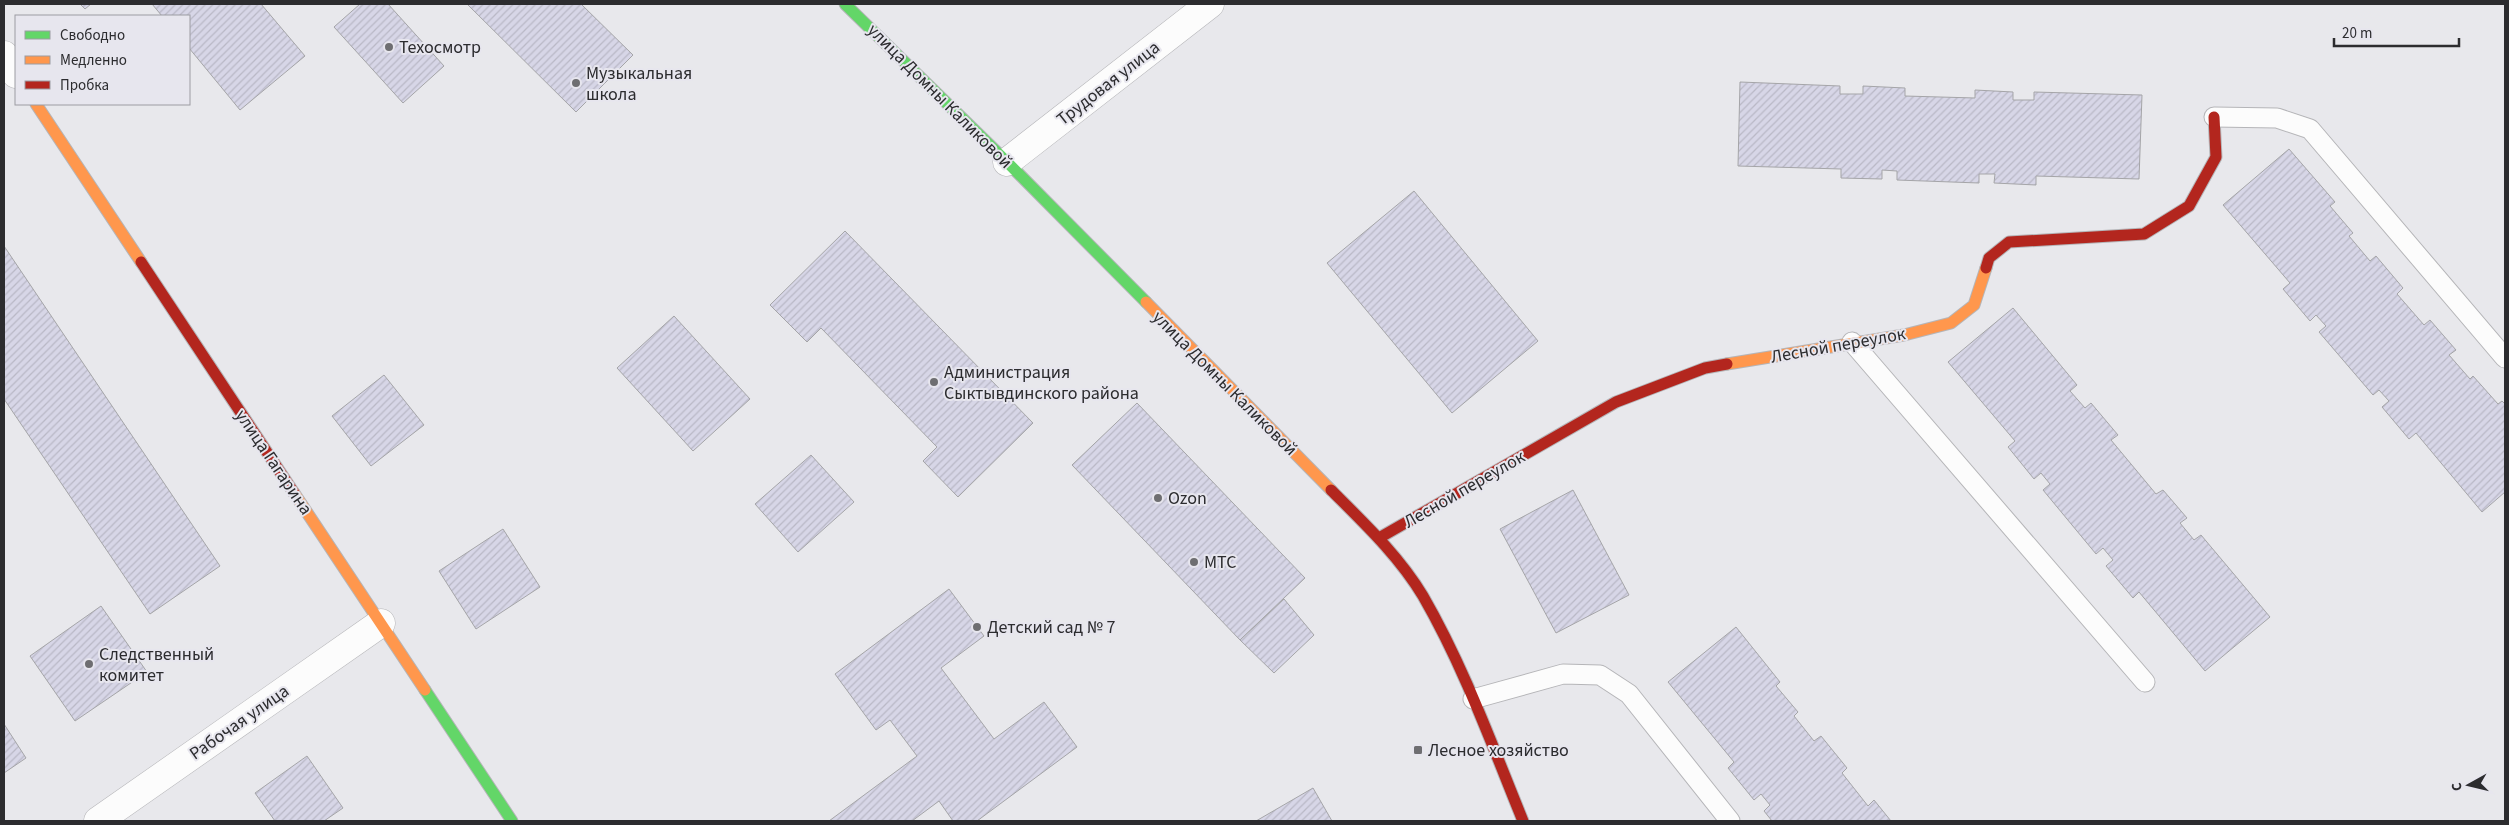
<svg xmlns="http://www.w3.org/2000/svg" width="2509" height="825" font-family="'Source Sans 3',sans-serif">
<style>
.building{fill:url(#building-hatch);stroke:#a5a5a8}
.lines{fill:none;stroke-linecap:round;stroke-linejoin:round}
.lane-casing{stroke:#b5b5b8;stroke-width:21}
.street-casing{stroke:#b5b5b8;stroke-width:29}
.fast-casing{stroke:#b5b5b8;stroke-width:13}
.slow-casing{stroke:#b5b5b8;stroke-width:13}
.jam-casing{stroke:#b5b5b8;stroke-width:13}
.lane{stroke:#fcfcfc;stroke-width:19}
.street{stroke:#fcfcfc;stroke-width:28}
.fast{stroke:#63d668;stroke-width:11}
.slow{stroke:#ff974d;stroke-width:11}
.jam{stroke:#b3261e;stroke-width:11}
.poi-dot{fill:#6e6e71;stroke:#e7e6ee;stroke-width:2}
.labels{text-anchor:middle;stroke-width:4;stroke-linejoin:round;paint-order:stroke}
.poi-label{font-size:18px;fill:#2c2c2f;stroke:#e7e6ee;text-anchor:start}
.street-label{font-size:18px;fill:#2c2c2f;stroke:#e7e6ee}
</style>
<defs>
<pattern id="building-hatch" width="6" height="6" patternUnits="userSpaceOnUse" patternTransform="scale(1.25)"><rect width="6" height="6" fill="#d7d6e7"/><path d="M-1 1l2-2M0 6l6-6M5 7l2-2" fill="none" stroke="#b9b8c6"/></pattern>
</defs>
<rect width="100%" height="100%" fill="#e8e8ec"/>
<g class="building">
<path d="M80 4H91L85 9Z"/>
<path d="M152 4H261L305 56 240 110 189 48V16H162Z"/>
<path d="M360 4H388L444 66 403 103 334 27Z"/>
<path d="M467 4H581L633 55 576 112Z"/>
<path d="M1740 82 1840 86V94H1863V86L1905 88V96L1975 98V90L2013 92V100H2034V92L2142 95 2139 179 2036 176V185L1994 183 1995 174H1979V183L1897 180V171L1882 170V179L1841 178V169L1738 166Z"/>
<path d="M2289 149 2335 202 2330 206 2353 233 2349 236 2370 261 2376 256 2403 288 2397 294 2424 325 2430 320 2456 350 2449 355 2470 379 2473 376 2498 404 2502 401 2505 404V492L2482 512 2416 433 2409 439 2382 407 2389 401 2379 390 2373 395 2319 332 2326 326 2316 315 2310 321 2283 289 2290 283 2223 205Z"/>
<path d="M1414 191 1538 341 1452 413 1327 263Z"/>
<path d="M845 231 1033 423 958 497 923 461 937 447 821 328 807 342 770 305Z"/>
<path d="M4 246 220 566 150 614 4 399Z"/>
<path d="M2013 308 2077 385 2070 391 2085 408 2091 403 2118 435 2111 440 2156 494 2163 490 2187 518 2180 523 2194 540 2201 535 2270 617 2205 671 2139 592 2133 598 2106 566 2113 560 2103 548 2096 554 2043 490 2050 484 2041 473 2034 479 2008 447 2015 441 1948 362Z"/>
<path d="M674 316 750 399 693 451 617 368Z"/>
<path d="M384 375 424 425 371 466 332 416Z"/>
<path d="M1137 403 1305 578 1240 640 1072 465Z"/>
<path d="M811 455 854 502 798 552 755 504Z"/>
<path d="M1573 490 1629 595 1556 633 1500 529Z"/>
<path d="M503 529 540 587 476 629 439 571Z"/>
<path d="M949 589 984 636 941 668 994 739 1044 702 1077 747 977 821H953L939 801 912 821H829L917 756 890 720 876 730 835 674Z"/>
<path d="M1284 599 1314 635 1274 673 1240 640Z"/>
<path d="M101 606 147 672 75 721 30 656Z"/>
<path d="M1736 627 1780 682 1776 686 1798 712 1794 716 1814 741 1821 736 1847 768 1842 773 1868 806 1874 800 1891 821H1772L1764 811 1770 805 1761 794 1754 800 1728 768 1734 762 1668 682Z"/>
<path d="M4 724 26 758 4 773Z"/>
<path d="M307 756 343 808 324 821H275L255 793Z"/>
<path d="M1313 788 1332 821H1256Z"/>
</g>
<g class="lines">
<defs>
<g id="lane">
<path d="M2214 117 2277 118 2310 129 2505 358"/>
<path d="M1852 342 2145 682"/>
<path d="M1473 699 1563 674 1600 675 1629 694 1730 821"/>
</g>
<g id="street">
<path d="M4 55 16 74"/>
<path d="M1007 162 1210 4"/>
<path d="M98 821 381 623"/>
</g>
<g id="fast">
<path d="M845 4 1007 162 1146 302"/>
<path d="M425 690 512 821"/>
</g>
<g id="slow">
<path d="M36 104 141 262"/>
<path d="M1146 302 1331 490"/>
<path d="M1727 364 1904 335 1951 323 1974 305 1986 268"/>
<path d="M294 493 425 690"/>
</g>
<g id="jam">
<path d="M141 262 294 493"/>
<path d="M1986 268 1989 258 2009 242 2144 234 2189 206 2216 157 2214 117"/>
<path d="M1331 490C1364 523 1399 556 1423 596 1464 667 1492 745 1523 821"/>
<path d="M1379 538 1616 402 1705 368 1727 364"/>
</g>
</defs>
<use href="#lane" class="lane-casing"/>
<use href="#street" class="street-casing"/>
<use href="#fast" class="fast-casing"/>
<use href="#slow" class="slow-casing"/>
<use href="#jam" class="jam-casing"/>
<use href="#lane" class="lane"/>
<use href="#street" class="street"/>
<use href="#fast" class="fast"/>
<use href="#slow" class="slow"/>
<use href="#jam" class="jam"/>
</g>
<g class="poi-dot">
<circle cx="389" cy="47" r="5"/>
<circle cx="576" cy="83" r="5"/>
<circle cx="934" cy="382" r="5"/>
<circle cx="1158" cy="498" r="5"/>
<circle cx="1194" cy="562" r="5"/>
<circle cx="977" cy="627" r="5"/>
<circle cx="89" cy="664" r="5"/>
<rect x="1413" y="745" width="10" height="10" rx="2.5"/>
</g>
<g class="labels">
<g class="poi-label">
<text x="399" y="53">Техосмотр</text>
<text x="586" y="79">Музыкальная<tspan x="586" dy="21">школа</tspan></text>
<text x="944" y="378">Администрация<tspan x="944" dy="21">Сыктывдинского района</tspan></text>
<text x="1168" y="504">Ozon</text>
<text x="1204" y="568">МТС</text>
<text x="987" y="633">Детский сад № 7</text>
<text x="99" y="660">Следственный<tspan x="99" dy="21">комитет</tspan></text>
<text x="1428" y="756">Лесное хозяйство</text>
</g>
<g class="street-label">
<text transform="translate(1108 83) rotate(-38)" y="6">Трудовая улица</text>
<text transform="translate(940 96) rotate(45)" y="6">улица Домны Каликовой</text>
<text transform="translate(1838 345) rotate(-10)" y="6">Лесной переулок</text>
<text transform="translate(1225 383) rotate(45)" y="6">улица Домны Каликовой</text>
<text transform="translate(274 462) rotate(56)" y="6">улица Гагарина</text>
<text transform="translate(1464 489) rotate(-30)" y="6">Лесной переулок</text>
<text transform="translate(239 722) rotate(-35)" y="6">Рабочая улица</text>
</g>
</g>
<rect width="2509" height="825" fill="none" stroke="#2c2c2f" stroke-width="10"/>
<rect x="15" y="15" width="175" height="90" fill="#e7e6ee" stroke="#9c9ca2"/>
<rect x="25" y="31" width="25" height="8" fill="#63d668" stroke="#9c9ca2"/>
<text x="60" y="40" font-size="15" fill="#2c2c2f">Свободно</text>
<rect x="25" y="56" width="25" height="8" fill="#ff974d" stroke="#9c9ca2"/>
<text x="60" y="65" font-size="15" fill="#2c2c2f">Медленно</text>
<rect x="25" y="81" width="25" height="8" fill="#b3261e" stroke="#9c9ca2"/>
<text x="60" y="90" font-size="15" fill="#2c2c2f">Пробка</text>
<g transform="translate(2469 785) rotate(262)" stroke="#e7e6ee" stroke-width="4" paint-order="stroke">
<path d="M0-4L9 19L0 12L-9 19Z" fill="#2c2c2f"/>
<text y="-8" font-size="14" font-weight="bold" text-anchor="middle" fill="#2c2c2f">С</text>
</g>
<path d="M2334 38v8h125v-8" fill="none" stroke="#2c2c2f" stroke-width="2.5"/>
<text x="2342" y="38" font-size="15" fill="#2c2c2f" stroke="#e7e6ee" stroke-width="4" paint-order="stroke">20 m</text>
</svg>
